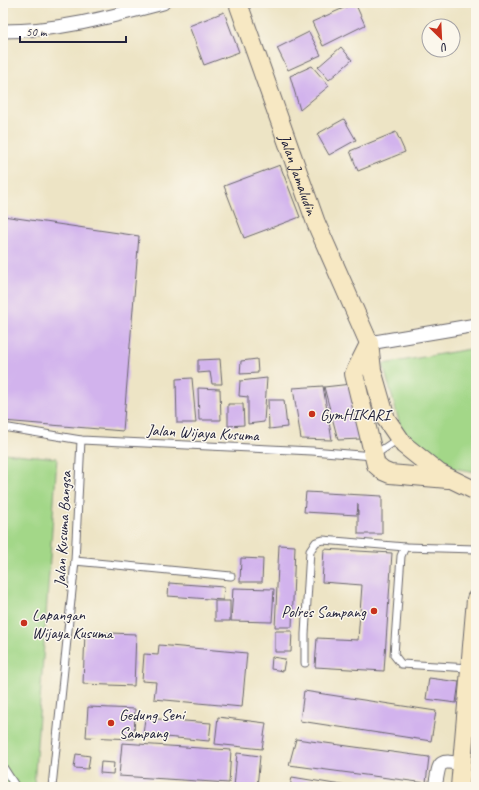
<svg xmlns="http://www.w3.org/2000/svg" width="479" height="790" font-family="Caveat,sans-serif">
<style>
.green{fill:#a3d788;stroke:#627c62}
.building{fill:#d2b3ed}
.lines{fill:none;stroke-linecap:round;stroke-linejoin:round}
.lane-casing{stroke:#69666b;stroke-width:9}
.street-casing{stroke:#69666b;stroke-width:15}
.secondary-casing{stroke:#69666b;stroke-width:20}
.lane{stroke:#fff;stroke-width:7}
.street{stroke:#fff;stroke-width:13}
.secondary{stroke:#f7e8c3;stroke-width:18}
.poi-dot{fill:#c8321e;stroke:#fbf7ec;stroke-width:1.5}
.labels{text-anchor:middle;stroke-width:3;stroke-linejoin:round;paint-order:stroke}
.street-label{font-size:16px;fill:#22223b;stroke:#fbf7ec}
.poi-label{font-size:16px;fill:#22223b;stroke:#fbf7ec;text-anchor:start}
</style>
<rect width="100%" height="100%" fill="#fbf7ec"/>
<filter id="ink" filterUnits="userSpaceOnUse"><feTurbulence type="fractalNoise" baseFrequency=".025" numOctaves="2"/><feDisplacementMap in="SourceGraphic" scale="8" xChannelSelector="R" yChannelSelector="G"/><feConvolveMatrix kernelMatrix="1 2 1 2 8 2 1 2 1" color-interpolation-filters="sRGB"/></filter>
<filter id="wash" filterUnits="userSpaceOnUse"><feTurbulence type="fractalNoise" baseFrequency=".012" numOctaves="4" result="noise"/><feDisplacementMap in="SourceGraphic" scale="16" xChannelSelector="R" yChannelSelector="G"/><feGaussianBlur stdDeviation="0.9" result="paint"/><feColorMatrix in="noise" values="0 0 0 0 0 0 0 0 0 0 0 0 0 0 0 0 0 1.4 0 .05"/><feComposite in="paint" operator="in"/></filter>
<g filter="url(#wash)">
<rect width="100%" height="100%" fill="#ede4c5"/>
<g class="green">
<path d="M476 348V472L440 466 404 439 383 364Z"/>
<path d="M3 453 57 458 34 787H3Z"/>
</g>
<g id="blocks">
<g class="building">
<path d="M355 3 365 25 323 46 312 22Z"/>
<path d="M224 12 239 52 204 65 189 26Z"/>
<path d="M309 32 321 55 288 70 277 48Z"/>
<path d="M341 47 352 60 329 80 318 67Z"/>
<path d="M312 66 329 86 300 110 290 76Z"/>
<path d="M344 119 356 140 329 155 317 134Z"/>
<path d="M396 132 405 152 358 171 350 151Z"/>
<path d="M280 165 300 217 244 238 224 186Z"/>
<path d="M3 216 139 236 123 431 3 421Z"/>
<path d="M220 359 222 384H212L210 372 198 373V360Z"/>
<path d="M257 359 258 373 240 374 241 361Z"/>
<path d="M192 378 196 423H177L176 379Z"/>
<path d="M267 378 264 422 248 424V397L239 396 240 381Z"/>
<path d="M351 384 361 439 338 440 324 387Z"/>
<path d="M323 386 332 440 301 439 293 388Z"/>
<path d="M198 388 220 389 221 420H199Z"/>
<path d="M268 400H284L287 427 269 429Z"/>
<path d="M228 404H243L244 425 228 426Z"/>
<path d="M306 492 382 496V534H358V504L357 515 304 512Z"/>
<path d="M279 545 295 546 292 627H275Z"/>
<path d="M324 549 392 553 384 671 315 667 317 638 358 640 362 585 322 582Z"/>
<path d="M241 558 263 559 262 582H240Z"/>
<path d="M169 583 224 587 223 600 168 596Z"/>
<path d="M233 588 274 589 272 622 231 621Z"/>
<rect x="215" y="601" width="15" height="20"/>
<path d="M275 631H292L291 652H275Z"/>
<path d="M85 632 136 634 134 686 83 684Z"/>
<path d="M159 645 247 653 242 707 154 699 156 682 142 681 144 654 158 655Z"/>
<path d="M272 657 285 659 283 671 271 669Z"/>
<path d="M429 678 459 682 456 703 426 699Z"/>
<path d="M304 691 436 711 431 741 300 721Z"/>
<path d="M88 707 135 709 134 739 86 737Z"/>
<path d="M218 717 266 723 262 749 215 744Z"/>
<path d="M145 718 211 723 209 741 143 735Z"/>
<path d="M296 739 429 757 426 783 289 765Z"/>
<path d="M122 743 231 750 229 783 119 776Z"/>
<path d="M237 753 260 756 257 787H234Z"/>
<path d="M76 754 90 756 88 769 74 768Z"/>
<path d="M101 762 114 763 113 774 100 773Z"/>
<path d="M292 777 347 786V787H290Z"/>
</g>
</g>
</g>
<g filter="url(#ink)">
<use href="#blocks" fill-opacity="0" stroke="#69666b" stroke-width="1"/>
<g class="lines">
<defs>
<g id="lane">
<path d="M3 427 81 440 312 451 373 456 398 439"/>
<path d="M75 561 231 576"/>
<path d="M305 663V634L310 551 316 542 323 540 405 547"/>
<path d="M470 668 401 664 394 655 401 556 405 547 476 549"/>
<path d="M3 767 16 787"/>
<path d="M52 787 75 561 81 440"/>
</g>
<g id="street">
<path d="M3 31C58 31 110 17 163 3"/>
<path d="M369 343 476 325"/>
<path d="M435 787C440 763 436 759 462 764"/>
</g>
<g id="secondary">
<path id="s1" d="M238 3 316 223 369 343 372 370 386 419 404 445 439 473 476 491"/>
<path d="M369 344 354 374 376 465 383 471 390 474 448 479"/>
<path d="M460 787 476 599"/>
</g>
</defs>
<use href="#lane" class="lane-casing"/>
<use href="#street" class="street-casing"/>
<use href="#secondary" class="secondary-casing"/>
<use href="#lane" class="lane"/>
<use href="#street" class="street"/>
<use href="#secondary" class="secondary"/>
</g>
</g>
<g class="poi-dot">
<circle cx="312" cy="414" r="4"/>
<circle cx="374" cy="611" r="4"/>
<circle cx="24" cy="623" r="4"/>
<circle cx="111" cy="723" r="4"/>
</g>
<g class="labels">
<g class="street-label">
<text dy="6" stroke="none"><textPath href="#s1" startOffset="182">Jalan Jamaludin</textPath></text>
<text transform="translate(203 432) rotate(3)" y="6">Jalan Wijaya Kusuma</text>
<text transform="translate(62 529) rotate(-87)" y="6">Jalan Kusuma Bangsa</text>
</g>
<g class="poi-label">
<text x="320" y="420">GymHIKARI</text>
<text x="366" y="617" text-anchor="end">Polres Sampang</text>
<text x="32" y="620">Lapangan<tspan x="32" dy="18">Wijaya Kusuma</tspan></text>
<text x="119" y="720">Gedung Seni<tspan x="119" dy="18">Sampang</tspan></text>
</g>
</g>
<rect width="479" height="790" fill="none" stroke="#fbf7ec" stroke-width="16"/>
<g transform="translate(441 38) rotate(156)"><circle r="19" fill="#fbf7ec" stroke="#a4a2a5"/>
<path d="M0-3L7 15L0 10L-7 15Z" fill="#c8321e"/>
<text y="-6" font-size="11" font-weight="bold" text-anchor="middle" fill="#22223b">U</text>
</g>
<path d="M20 36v6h106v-6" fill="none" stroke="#22223b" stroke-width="2"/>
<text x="26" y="36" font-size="12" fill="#22223b" stroke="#fbf7ec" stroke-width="3" paint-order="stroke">50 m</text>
</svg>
